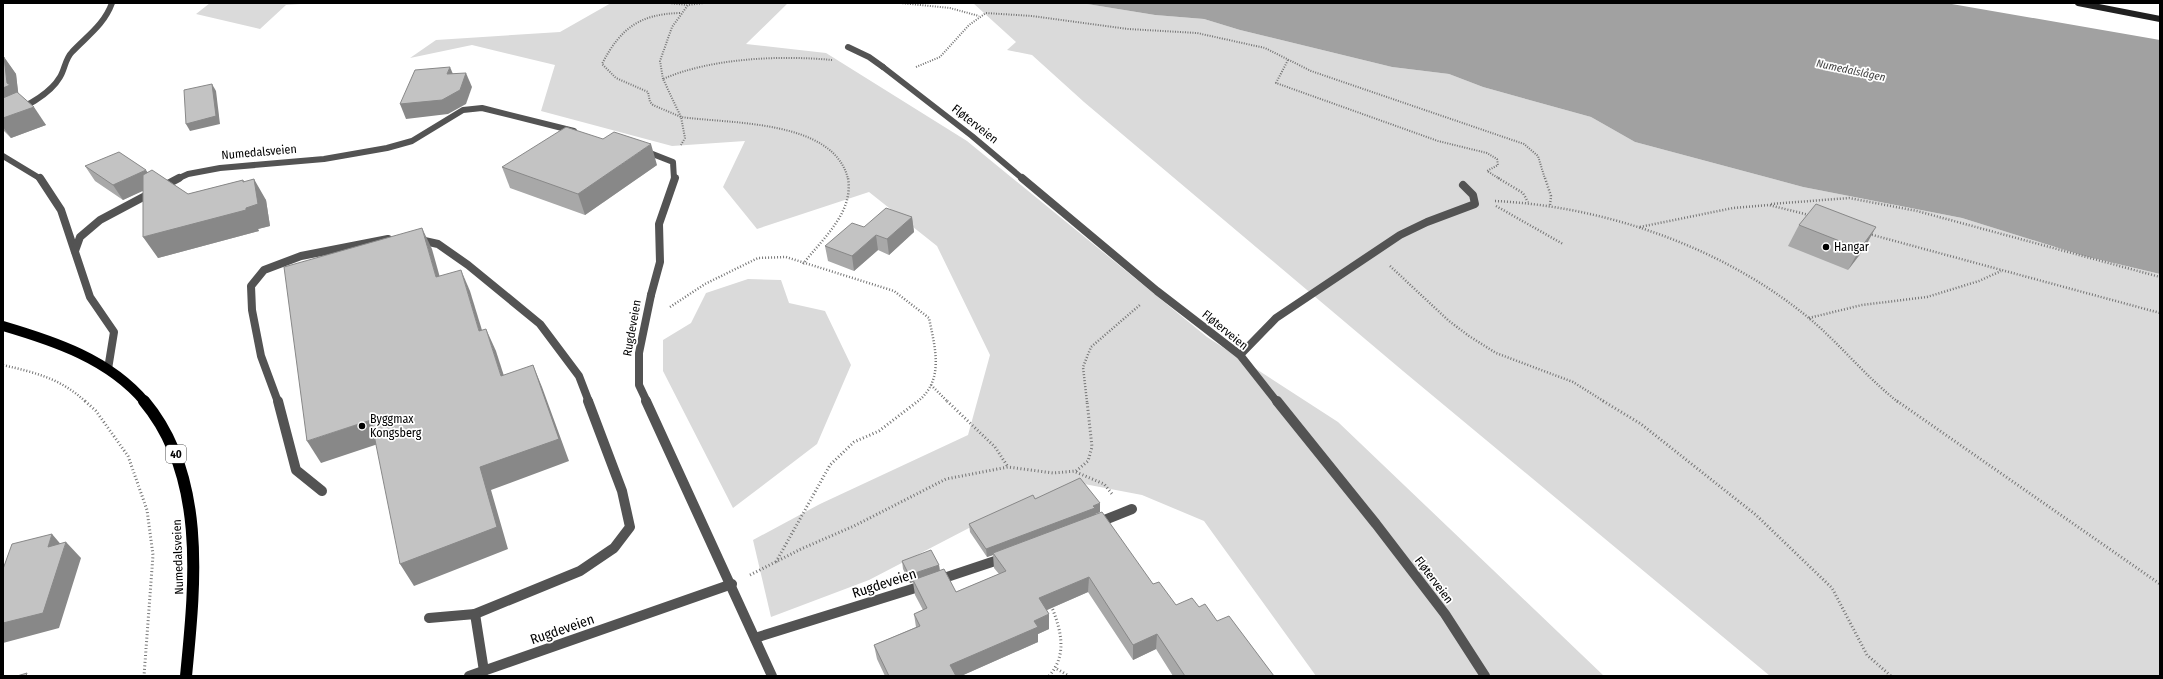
<svg xmlns="http://www.w3.org/2000/svg" width="2163" height="679" font-family="'Fira Sans Condensed',sans-serif">
<style>
.green{fill:#dadada}
.water{fill:#a1a1a1}
.lines{fill:none;stroke-linecap:round;stroke-linejoin:round}
.path-far2{stroke:#757575;stroke-width:2;stroke-dasharray:1 1.5;stroke-linecap:butt}
.path-far1{stroke:#757575;stroke-width:2.5;stroke-dasharray:1 2;stroke-linecap:butt}
.path{stroke:#757575;stroke-width:3;stroke-dasharray:1 2.5;stroke-linecap:butt}
.service-far2{stroke:#535353;stroke-width:6}
.service-far1{stroke:#535353;stroke-width:8}
.service{stroke:#535353;stroke-width:10}
.minor-far2{stroke:#535353;stroke-width:6}
.minor-far1{stroke:#535353;stroke-width:8}
.minor{stroke:#535353;stroke-width:10}
.secondary{stroke:#202020;stroke-width:6}
.primary-far1{stroke:#000;stroke-width:10}
.primary{stroke:#000;stroke-width:12}
.wall{fill:#a8a8a8}
.shaded-wall{fill:#888}
.building{fill:#c3c3c3;stroke:#888}
.poi-dot{fill:#000;stroke:#fff;stroke-width:1.5}
.labels{text-anchor:middle;stroke-width:3.5;stroke-linejoin:round;paint-order:stroke}
.far-water-label{font-size:11px;font-style:italic;fill:#424242;stroke:#fff}
.shield{fill:#fff;stroke:#4c4c4c;stroke-width:1}
.shield-label{font-size:11px;font-weight:bold;fill:#000}
.street-label{font-size:12px;fill:#000;stroke:#fff}
.poi-label{font-size:12px;fill:#000;stroke:#fff;text-anchor:start}
.near-street-label{font-size:14px;fill:#000;stroke:#fff}
</style>
<rect width="100%" height="100%" fill="#fff"/>
<g class="green">
<path d="M210 3H315L286 5 260 29 196 14Z"/>
<path d="M611 3H788L746 44 826 53 967 141 1207 337 1338 422 1604 676H1316L1204 521 1142 495 1079 483 994 515 869 580 771 617 753 540 820 504 968 435 990 355 937 246 869 192 757 229 723 187 745 141 672 146 541 111 555 65 472 45 410 58 436 40 560 32Z"/>
<path d="M973 3H1081L1155 15 1204 19 1240 30 1392 67 1449 74 1483 87 1591 117 1635 142 1803 187 1962 218 2084 256 2160 274V676H1770L1403 371 1084 102 1032 55 1007 50 1016 42Z"/>
<path d="M748 279 781 280 789 303 825 311 851 365 817 444 733 508 663 371V340L691 323 706 293Z"/>
</g>
<path class="water" d="M1081 3H1946L2160 40V274L2084 256 1962 218 1803 187 1635 142 1591 117 1483 87 1449 74 1392 67 1240 30 1204 19 1155 15Z"/>
<g class="lines">
<g class="path-far2">
<path d="M669 3 687 5"/>
<path d="M900 3 950 8 979 16"/>
<path d="M680 13C639 14 620 29 602 64L616 78 648 92 650 102 653 105 681 117 685 138 681 145"/>
<path d="M832 60C780 55 711 58 663 79L681 117C729 124 834 119 848 179"/>
<path d="M1288 60 1276 83 1438 141 1487 153 1497 159 1498 165 1487 171 1500 179"/>
<path d="M916 67 940 57 969 25 986 13 1032 16 1128 29 1197 33 1265 48 1311 71 1524 144 1538 156 1545 179"/>
<path d="M663 79 660 61 672 27 688 5 704 3"/>
</g>
<g class="path-far1">
<path d="M1498 178 1523 193 1528 202"/>
<path d="M1545 178 1551 196 1550 205"/>
<path d="M1495 201C1605 206 1725 248 1810 319 1841 345 1866 377 1898 402"/>
<path d="M1771 204 1849 198 1917 211 2160 277"/>
<path d="M1496 206 1563 244"/>
<path d="M1640 227 1733 208 1769 205 1809 215"/>
<path d="M1869 234 2160 313"/>
<path d="M803 264C822 239 854 213 848 178"/>
<path d="M1390 266 1449 321 1469 336 1496 353 1573 382 1605 402"/>
<path d="M670 307 705 284 758 258 786 257 894 291 929 318C935 348 945 380 917 402"/>
<path d="M1809 318 1862 305 1927 297 1979 281 2001 271"/>
<path d="M3 365C36 373 60 378 86 402"/>
<path d="M931 385 948 402"/>
<path d="M1087 402 1083 367 1091 347 1141 304"/>
</g>
<g class="path">
<path d="M85 401 96 411 128 456 147 510 153 555 144 676"/>
<path d="M947 401 995 447 1008 467"/>
<path d="M1603 401 1641 424 1756 515 1832 588 1867 655 1891 676"/>
<path d="M1897 401 2160 584"/>
<path d="M1076 472 1104 484 1112 494"/>
<path d="M776 562 830 465 854 442 879 431 918 401"/>
<path d="M750 575 801 549 854 526 946 479 1008 467 1053 473 1076 471 1088 461 1092 447 1087 401"/>
<path d="M1057 669 1069 676"/>
<path d="M1049 676C1068 654 1061 630 1051 605"/>
</g>
<g class="service-far2">
<path d="M848 47 869 57 883 67"/>
<path d="M3 116C23 108 49 96 60 77 65 69 65 59 72 52 87 36 104 25 112 3"/>
<path d="M645 151 673 162 674 179"/>
<path d="M3 156 41 179"/>
<path d="M177 179 188 174 220 168 324 159 387 148 412 141 463 110 482 108 574 131"/>
</g>
<g class="service-far1">
<path d="M40 178 61 210 90 297 114 332 108 369"/>
<path d="M420 240 438 244 468 265 540 324 579 376 589 402"/>
<path d="M75 251 80 237 100 220 179 178"/>
<path d="M651 295 660 262 659 224 675 178"/>
<path d="M1240 355 1276 318 1400 235 1427 222 1475 204 1473 195 1463 185"/>
<path d="M278 402 261 356 252 310 251 286 264 270 301 256 388 239"/>
</g>
<g class="service">
<path d="M278 401 296 470 322 491"/>
<path d="M475 614 580 571 614 548 630 527 622 491 588 401"/>
<path d="M429 618 475 614 484 671"/>
</g>
<path class="minor-far2" d="M883 67 972 136 1023 179"/>
<g class="minor-far1">
<path d="M1022 178 1157 291 1240 355 1277 402"/>
<path d="M647 402 639 385V353L651 295"/>
</g>
<g class="minor">
<path d="M646 401 772 676"/>
<path d="M1277 401 1376 524 1445 614 1485 676"/>
<path d="M1097 523 1132 509"/>
<path d="M938 580 1004 558"/>
<path d="M755 638 925 585"/>
<path d="M469 676 732 584"/>
</g>
<path class="secondary" d="M2078 3 2160 19"/>
<path class="primary-far1" d="M3 326C54 341 109 359 145 402"/>
<path class="primary" d="M144 401C207 476 195 584 186 676"/>
</g>
<g class="wall">
<path d="M3 57H4L16 74 18 93 46 125 11 138 3 130Z"/>
<path d="M657 165 585 215 510 188 502 167Z"/>
<path d="M85 166 148 172 188 194 243 180 244 181 266 200 270 226 258 229 259 231 158 258 143 190 123 200 95 181Z"/>
<path d="M912 217 914 232 889 255 878 250 854 271 828 261 825 246 864 227Z"/>
<path d="M1799 225 1864 249 1848 270 1788 246Z"/>
<path d="M1035 499 1100 512 1095 514V515L1153 584 1176 605 1199 607 1217 621 1274 676H1173L1156 649 1133 660 1088 592 1047 610 1049 629 1038 634V642L961 676H885L877 659 874 645 916 627 914 614 923 610 915 595 913 582 910 583 903 569 902 561 939 565 940 571 956 592 999 574 994 568 993 555 987 557 970 532 969 524Z"/>
</g>
<g class="shaded-wall">
<path d="M4 57 16 74 19 99 3 111V88L7 83Z"/>
<path d="M450 67 456 81 447 74Z"/>
<path d="M466 73 472 87 466 104 448 114 406 119 400 104Z"/>
<path d="M212 84 216 91 220 124 190 131 186 124Z"/>
<path d="M34 107 46 125 11 138 3 127V118Z"/>
<path d="M651 144 657 165 585 215 578 194Z"/>
<path d="M146 170 156 185 123 200 113 185Z"/>
<path d="M254 179 266 200 270 226 258 229 259 231 158 258 143 237 246 208Z"/>
<path d="M912 217 914 232 889 255 887 239Z"/>
<path d="M1876 227 1864 249 1848 270 1860 249Z"/>
<path d="M422 228 432 249 446 299 436 277Z"/>
<path d="M876 235 878 250 854 271 852 256Z"/>
<path d="M461 270 470 291 489 353 479 331Z"/>
<path d="M486 329 496 351 511 398 501 376Z"/>
<path d="M533 365 542 387 569 461 491 490 508 549 414 586 400 564 480 467Z"/>
<path d="M371 420 384 442 321 463 307 441Z"/>
<path d="M1100 503V512L1095 514 1094 517 993 553V555L987 557 986 549Z"/>
<path d="M52 534 64 548 66 542 81 558 59 628 3 643V623L48 547Z"/>
<path d="M939 565 940 573 913 580V582L910 583 909 575Z"/>
<path d="M1089 577 1088 592 1040 613 1039 598Z"/>
<path d="M1049 614V629L1038 634V642L961 676H952L950 665 1034 621Z"/>
<path d="M1157 634 1156 649 1133 660V645Z"/>
</g>
<g class="building">
<path d="M3 57H4L7 83 10 85 3 88Z"/>
<path d="M450 67 447 74 466 73 460 90 442 100 400 104 415 70Z"/>
<path d="M212 84 216 116 186 124 184 90Z"/>
<path d="M17 92 34 107 3 118V98Z"/>
<path d="M566 127 603 139 614 132 651 144 578 194 502 167Z"/>
<path d="M119 152 146 170 113 185 85 166Z"/>
<path d="M152 170 188 194 243 180V182L254 179 258 204 246 208V210L143 237V175Z"/>
<path d="M1816 204 1876 227 1860 249 1799 225Z"/>
<path d="M886 208 912 217 887 239 876 235 852 256 825 246 852 223 864 227Z"/>
<path d="M422 228 436 277 461 270 479 331 486 329 501 376 533 365 559 439 480 467 497 527 400 564 371 420 307 441 284 267Z"/>
<path d="M1080 478 1100 503 1093 506 1095 508 986 549 969 524 1033 495 1035 499Z"/>
<path d="M1102 512 1153 584 1159 582 1176 605 1192 598 1199 607 1205 604 1217 621 1229 616 1274 676H1185L1157 634 1133 645 1089 577 1039 598 1049 614 1034 621 1038 627 950 665 956 676H889L874 645 920 626 914 614 927 608 913 580 944 569 956 592 1006 571 993 553Z"/>
<path d="M52 534 48 547 66 542 43 613 3 623V569L12 544Z"/>
<path d="M931 550 939 565 909 575 902 561Z"/>
<path d="M27 673 26 676H17Z"/>
</g>
<g class="poi-dot">
<circle cx="1826" cy="247" r="4"/>
<circle cx="362" cy="426" r="4"/>
</g>
<g class="labels">
<g class="far-water-label">
<text transform="translate(1851 70) rotate(12)" y="4">Numedalslågen</text>
</g>
<rect class="shield" x="166" y="445" width="20" height="18" rx="3"/>
<g class="shield-label">
<text x="176" y="458">40</text>
</g>
<g class="street-label">
<text transform="translate(975 124) rotate(38)" y="4">Fløterveien</text>
<text transform="translate(259 152) rotate(-5)" y="4">Numedalsveien</text>
<text transform="translate(632 328) rotate(-80)" y="4">Rugdeveien</text>
<text transform="translate(1225 330) rotate(39)" y="4">Fløterveien</text>
<text transform="translate(178 557) rotate(-92)" y="4">Numedalsveien</text>
<text transform="translate(1434 580) rotate(53)" y="4">Fløterveien</text>
</g>
<g class="poi-label">
<text x="1834" y="251">Hangar</text>
<text x="370" y="423">Byggmax<tspan x="370" dy="14">Kongsberg</tspan></text>
</g>
<g class="near-street-label">
<text transform="translate(884 583) rotate(-18)" y="5">Rugdeveien</text>
<text transform="translate(562 629) rotate(-19)" y="5">Rugdeveien</text>
</g>
</g>
<rect width="2163" height="679" fill="none" stroke="#000000" stroke-width="8"/>
</svg>
